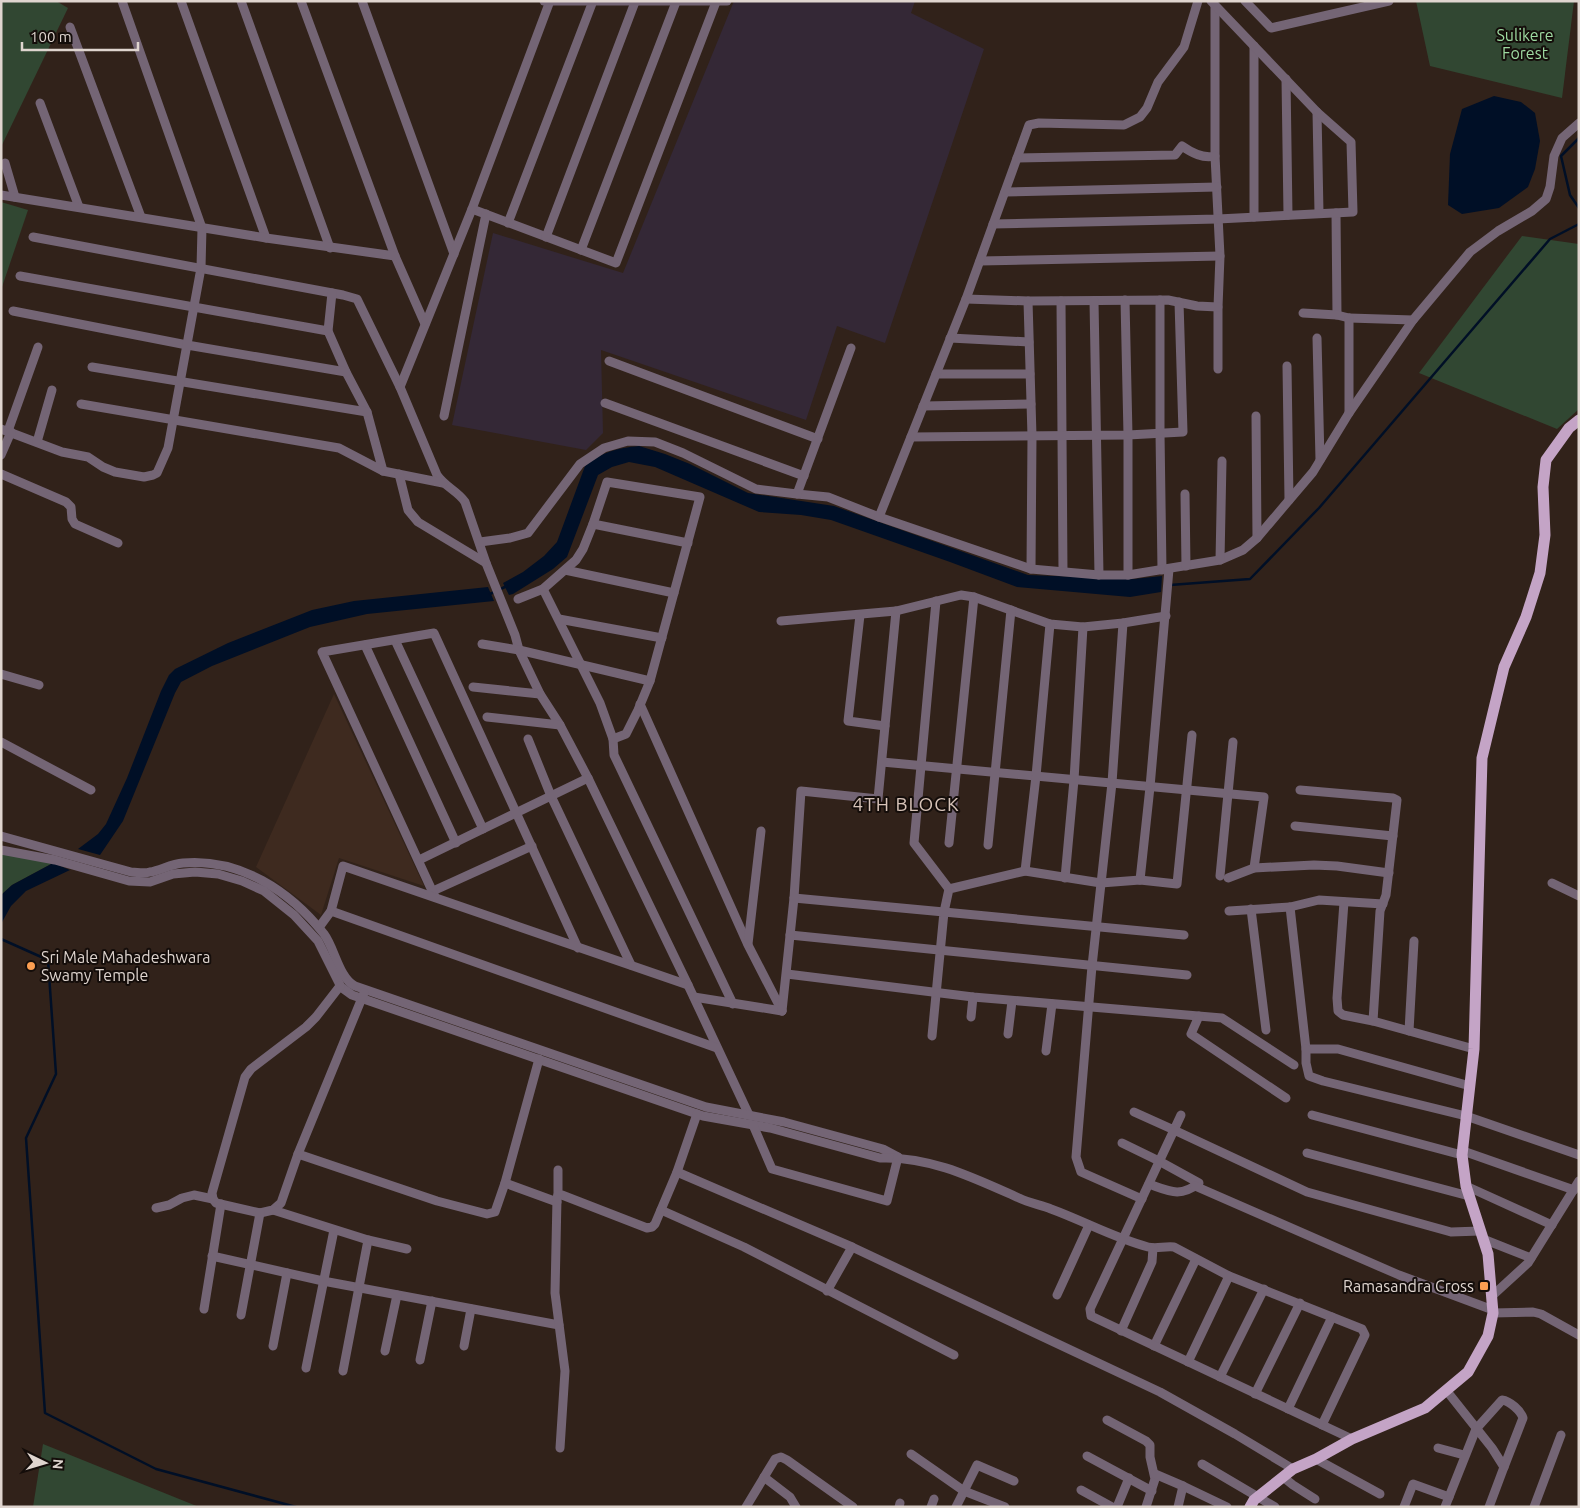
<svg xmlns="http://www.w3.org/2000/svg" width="1580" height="1508" font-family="Ubuntu,sans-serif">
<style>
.built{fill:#3e2a1f}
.education{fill:#342836}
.green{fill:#314732}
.water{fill:#000f26}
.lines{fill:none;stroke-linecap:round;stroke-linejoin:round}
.stream{stroke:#000f26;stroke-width:2.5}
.minor{stroke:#746575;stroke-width:9}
.major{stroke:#c4a4c6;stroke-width:11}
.poi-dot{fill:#fb9e51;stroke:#140d0a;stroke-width:2}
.labels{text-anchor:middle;stroke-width:4;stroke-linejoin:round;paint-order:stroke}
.park-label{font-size:16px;fill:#9edaa1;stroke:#140d0a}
.poi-label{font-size:16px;fill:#dfd5cf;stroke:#140d0a;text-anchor:start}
.quarter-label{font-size:19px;letter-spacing:1px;fill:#d7c3b8;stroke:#140d0a}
</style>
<rect width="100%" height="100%" fill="#31221a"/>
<path class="built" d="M334 694 424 886 339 858 321 915 256 867Z"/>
<path class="education" d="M734 1H915L911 13 984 49 885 343 837 326 806 420 601 350 603 433 586 450 452 425 493 233 623 273Z"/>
<g class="green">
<path d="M1 1H56L68 8 1 147Z"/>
<path d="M1416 1H1574L1562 98 1430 66Z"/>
<path d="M1 202 28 210 1 290Z"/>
<path d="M1522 236 1579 244V409L1557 429 1419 373Z"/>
<path d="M1 851 53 863 12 885 1 895Z"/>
<path d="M43 1444 199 1507H33Z"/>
</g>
<g class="water">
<path d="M1494 96 1521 102 1535 113 1540 141 1535 169 1528 187 1499 208 1462 214 1448 205 1450 154 1462 109Z"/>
<path d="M639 446 665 454 690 464 748 493 834 506 1028 575 1133 579 1162 576 1161 592 1130 597 1017 587 950 562 831 520 801 515 759 512 655 467 629 462 612 467 598 475 567 557 553 569 513 594 509 595 503 583 523 572 544 556 557 542 585 466C602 452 617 448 639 446Z"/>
<path d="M488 587 494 601 367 614 310 627 212 666 181 682 175 693 123 821 100 855 78 849 98 834 106 824 127 778 161 691 169 675 175 669 228 643 312 610 354 601Z"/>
<path d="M53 863 70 870 26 891 11 906 1 924V895L12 885Z"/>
</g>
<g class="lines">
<g class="stream">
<path d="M1579 138 1561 156 1570 195 1579 208"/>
<path d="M1170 585 1250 579 1319 508 1550 239 1579 224"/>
<path d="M490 594 507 586"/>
<path d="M1 939 48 960 56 1074 26 1138 45 1413 156 1469 296 1507"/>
</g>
<g class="minor">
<path d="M181 1 266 238"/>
<path d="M241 1 330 248"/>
<path d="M301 1 395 256 425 324"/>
<path d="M362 1 454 254"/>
<path d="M544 1H727"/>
<path d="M1245 1 1271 28 1389 1"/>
<path d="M1215 6V156L1220 256 1218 307V369"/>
<path d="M70 27 141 217"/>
<path d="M1254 46V217"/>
<path d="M1286 79 1288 215"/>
<path d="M40 103 79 207"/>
<path d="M1317 112 1319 213"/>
<path d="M1017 158 1175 155 1182 146C1192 153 1203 159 1215 156"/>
<path d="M5 163 15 197"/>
<path d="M1005 192 1217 187"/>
<path d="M1 195 266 238 395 256"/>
<path d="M472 209 616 263 716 2"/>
<path d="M1336 213 1337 315"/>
<path d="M508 223 593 1"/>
<path d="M993 224 1218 219 1353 212 1351 142 1317 112 1211 1"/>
<path d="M33 237 343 295 357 299 400 387 437 475C445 487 458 491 465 502L486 563 515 635 519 650 540 694 560 725 588 778 688 985 749 1115"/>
<path d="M546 237 635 2"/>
<path d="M581 250 676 2"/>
<path d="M980 261 1220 256"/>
<path d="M20 276 328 331"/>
<path d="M332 293 328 331 346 372 367 412 383 471"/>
<path d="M966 299 1028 301 1168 300 1197 306 1218 307"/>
<path d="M1125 300 1128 435V575"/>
<path d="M1160 300V433L1162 570"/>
<path d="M1028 301 1032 436 1031 569"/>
<path d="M1061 301 1063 571"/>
<path d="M1094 301 1099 575"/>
<path d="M13 311 187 345 346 372"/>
<path d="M1303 313 1337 315 1349 318 1413 320"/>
<path d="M950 338 1029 342"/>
<path d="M1317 338 1320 460"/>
<path d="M609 361 818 439"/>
<path d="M1287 366 1289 500"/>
<path d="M92 367 367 412"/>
<path d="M936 374H1030"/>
<path d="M400 387 472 209 550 1"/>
<path d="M605 403 804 476"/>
<path d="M81 404 339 448 383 471 443 483"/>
<path d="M923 406 1031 404"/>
<path d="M1349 413V318"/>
<path d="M444 416 486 214"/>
<path d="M1256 416 1257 538"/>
<path d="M1 429 62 452 88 457 103 467 115 472 144 477 153 475 157 473 168 448 201 268 202 228 122 1"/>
<path d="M8 431 38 347"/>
<path d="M911 437 1128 435 1183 432 1179 302"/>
<path d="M37 442 52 390"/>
<path d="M1 455 11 432"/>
<path d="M1 474 66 502 71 507 72 519 75 524 118 543"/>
<path d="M399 474 408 510 418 522 486 563"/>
<path d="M797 494 828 497 879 517 1031 569 1099 575H1128L1220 560 1243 550 1257 538 1313 472 1349 413 1413 320 1470 252 1498 231 1532 211 1546 199 1550 187 1554 156 1562 138 1579 123"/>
<path d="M1185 494 1186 566"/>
<path d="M879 517 966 299 1029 125 1039 123 1124 125 1140 117 1147 108 1158 82 1184 47 1198 1"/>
<path d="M593 524 688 543"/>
<path d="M480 542 510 538 528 533 580 464 604 448 628 441 655 442 683 453 756 489 797 494 851 348"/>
<path d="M1220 560 1222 461"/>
<path d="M565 570 674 593"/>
<path d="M543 589 600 703 613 739 614 755 733 1004"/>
<path d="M518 599 543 589 576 560 583 549 593 524 607 482 700 497 650 681 638 710 626 734 613 739"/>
<path d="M936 601 914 843 949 889"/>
<path d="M860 615 848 721 885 726"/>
<path d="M559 619 662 638"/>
<path d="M781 621 896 611 961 595 974 597 1050 624 1083 627 1123 623 1166 616"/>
<path d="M1123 623 1112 783 1092 966 1076 1157 1081 1172 1142 1199"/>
<path d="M395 640 483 829"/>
<path d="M482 644 519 650 650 681"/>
<path d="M365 645 456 843"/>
<path d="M1 674 39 685"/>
<path d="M473 687 540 694"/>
<path d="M640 704 748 945 782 1011"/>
<path d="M487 717 560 725"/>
<path d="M528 739 551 796 631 965"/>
<path d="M1 742 91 790"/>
<path d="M882 762 1264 797 1254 868"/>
<path d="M1300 790 1393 798 1397 800 1386 895 1380 911 1373 1021"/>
<path d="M1295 826 1393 836"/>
<path d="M1 836 131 872C137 872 144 874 150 872 161 870 171 864 183 863 240 858 290 891 324 934 335 949 339 978 355 986L706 1107 784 1122 883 1149 898 1157"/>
<path d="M949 843 974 597"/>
<path d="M988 845 1011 610"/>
<path d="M1 850 55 860 129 881 150 882 173 874 195 872 218 874 242 881 264 891 294 915 318 941 341 987 352 995 703 1116 770 1128 880 1158C930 1156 974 1178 1019 1198 1029 1203 1041 1205 1051 1209 1084 1221 1114 1238 1148 1247 1156 1249 1165 1246 1174 1247L1229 1276 1362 1329 1365 1335 1322 1425"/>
<path d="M419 860 588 778"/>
<path d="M1025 871 1036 776 1050 624"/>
<path d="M1220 876 1233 742"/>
<path d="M1065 878 1074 780 1083 627"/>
<path d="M1228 878 1254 868 1314 865 1337 866 1389 873"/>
<path d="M1140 880 1150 787 1169 569"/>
<path d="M1552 883 1579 896"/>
<path d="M433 891 532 846"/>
<path d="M435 897 322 652 434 633 578 948"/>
<path d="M794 898 944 912 932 1036"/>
<path d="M1344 902 1337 998 1338 1011 1343 1015 1373 1021 1474 1049"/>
<path d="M1290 907 1306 1049H1338L1470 1086"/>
<path d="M1251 909 1266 1030"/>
<path d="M331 911 717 1048"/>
<path d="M1229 911 1290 907 1319 900 1383 904"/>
<path d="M320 926 331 911 343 866 688 985"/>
<path d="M790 935 1187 975"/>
<path d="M1184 935 944 912 949 889 1025 871 1101 883 1140 880 1177 884 1192 735"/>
<path d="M748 944 761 831"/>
<path d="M787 974 973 997 1222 1018 1294 1065"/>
<path d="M340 986 316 1017 306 1027 251 1069 245 1077 212 1193 213 1199 216 1203 260 1213 273 1210 281 1203 298 1154 364 993"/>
<path d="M694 997 782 1011"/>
<path d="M782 1011 794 898 801 791 878 799 896 611"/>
<path d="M1199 1016 1191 1034 1286 1098"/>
<path d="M971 1017 973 997"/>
<path d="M1409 1031 1414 941"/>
<path d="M1008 1034 1012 1001"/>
<path d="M1306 1049V1063L1309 1076 1323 1081 1466 1116 1579 1155"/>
<path d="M1046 1051 1052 1004"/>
<path d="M1134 1112 1174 1130 1181 1115"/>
<path d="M1312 1115 1462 1155"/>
<path d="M753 1125 772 1169 887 1201 898 1157"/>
<path d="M1122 1143 1159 1161 1199 1183C1180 1198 1169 1191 1149 1184"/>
<path d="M1463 1151 1574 1190"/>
<path d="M1307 1153 1469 1196"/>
<path d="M298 1154 437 1201 487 1214 495 1212 505 1183 539 1059"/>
<path d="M677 1172 852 1247 1160 1392 1235 1434 1293 1469"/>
<path d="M505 1183 557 1202"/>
<path d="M1195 1186 1399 1275 1493 1310"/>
<path d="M1466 1186 1552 1225"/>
<path d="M558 1195V1170"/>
<path d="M156 1208 169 1205 182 1198 194 1195 213 1199"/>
<path d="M273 1210 368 1240 407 1249"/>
<path d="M661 1210 744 1247 954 1355"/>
<path d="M1483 1239 1531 1258"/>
<path d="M212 1256 323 1281 559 1325"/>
<path d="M827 1291 852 1247"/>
<path d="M1057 1295 1089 1225"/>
<path d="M1492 1296 1528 1263 1579 1181"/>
<path d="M204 1309 221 1204"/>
<path d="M1493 1313 1533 1312 1541 1314 1579 1335"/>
<path d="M241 1315 260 1213"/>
<path d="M1121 1331 1152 1262 1153 1248"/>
<path d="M273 1346 287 1273"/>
<path d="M464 1346 471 1309"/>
<path d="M1154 1346 1196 1259"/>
<path d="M385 1351 397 1295"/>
<path d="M420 1360 432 1301"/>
<path d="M1188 1362 1229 1276"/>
<path d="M306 1368 334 1230"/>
<path d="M343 1371 368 1240"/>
<path d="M1220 1377 1264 1289"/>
<path d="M1446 1390 1492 1448 1504 1467 1489 1507"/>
<path d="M1255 1394 1300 1303"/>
<path d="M1288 1409 1332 1317"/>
<path d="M1107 1420 1146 1441 1150 1445V1457L1155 1479 1146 1507"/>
<path d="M1352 1439 1091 1316 1090 1309 1174 1130 1307 1192 1451 1232 1480 1231"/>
<path d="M560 1448 565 1371 555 1293 557 1198 558 1195H562L647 1228 652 1227 655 1224 677 1172 697 1114"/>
<path d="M1438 1448 1464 1455"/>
<path d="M911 1454 964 1491 1005 1507"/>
<path d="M1087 1456 1152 1491"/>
<path d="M1316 1459 1380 1494"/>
<path d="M1202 1464 1275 1507"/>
<path d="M1155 1474 1183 1486"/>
<path d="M764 1477 790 1497 796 1507"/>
<path d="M1283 1477 1293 1485 1315 1499"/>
<path d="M1081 1490 1112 1507"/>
<path d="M746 1507 775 1459 781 1457 787 1460 853 1507"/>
<path d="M899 1507 900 1503"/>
<path d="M931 1507 934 1499"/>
<path d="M956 1507 977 1465 1014 1481"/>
<path d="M1117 1507 1129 1478"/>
<path d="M1178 1507 1183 1486 1227 1507"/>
<path d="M1404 1507 1413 1484 1449 1497"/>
<path d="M1445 1507 1476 1429 1502 1400C1510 1401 1521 1411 1523 1418L1504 1467"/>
<path d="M1534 1507 1561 1435"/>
</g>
<path class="major" d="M1250 1507 1254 1500 1293 1469 1316 1459 1352 1439 1425 1408 1468 1372 1488 1336 1493 1313 1488 1254 1466 1186 1462 1155 1474 1049 1482 758 1504 667 1526 617 1540 573 1545 535 1543 487 1546 460 1569 428 1579 420"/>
</g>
<g class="poi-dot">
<circle cx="31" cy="966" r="5"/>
<rect x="1479" y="1281" width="10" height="10" rx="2.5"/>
</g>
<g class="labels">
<g class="park-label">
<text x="1525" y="41">Sulikere<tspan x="1525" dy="18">Forest</tspan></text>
</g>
<g class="poi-label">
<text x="41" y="963">Sri Male Mahadeshwara<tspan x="41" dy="18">Swamy Temple</tspan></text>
<text x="1474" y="1292" text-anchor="end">Ramasandra Cross</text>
</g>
<g class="quarter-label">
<text x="906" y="811">4TH BLOCK</text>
</g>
</g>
<rect width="1580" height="1508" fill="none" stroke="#dfd5cf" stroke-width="5"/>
<g transform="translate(45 1463) rotate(95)" stroke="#140d0a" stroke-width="4" paint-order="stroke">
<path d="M0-4L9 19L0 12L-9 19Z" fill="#dfd5cf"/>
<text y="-8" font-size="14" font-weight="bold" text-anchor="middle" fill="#dfd5cf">N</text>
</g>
<path d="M22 42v8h116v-8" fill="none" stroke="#dfd5cf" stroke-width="2.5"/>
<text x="30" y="42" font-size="15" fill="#dfd5cf" stroke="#140d0a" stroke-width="4" paint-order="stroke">100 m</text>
</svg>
